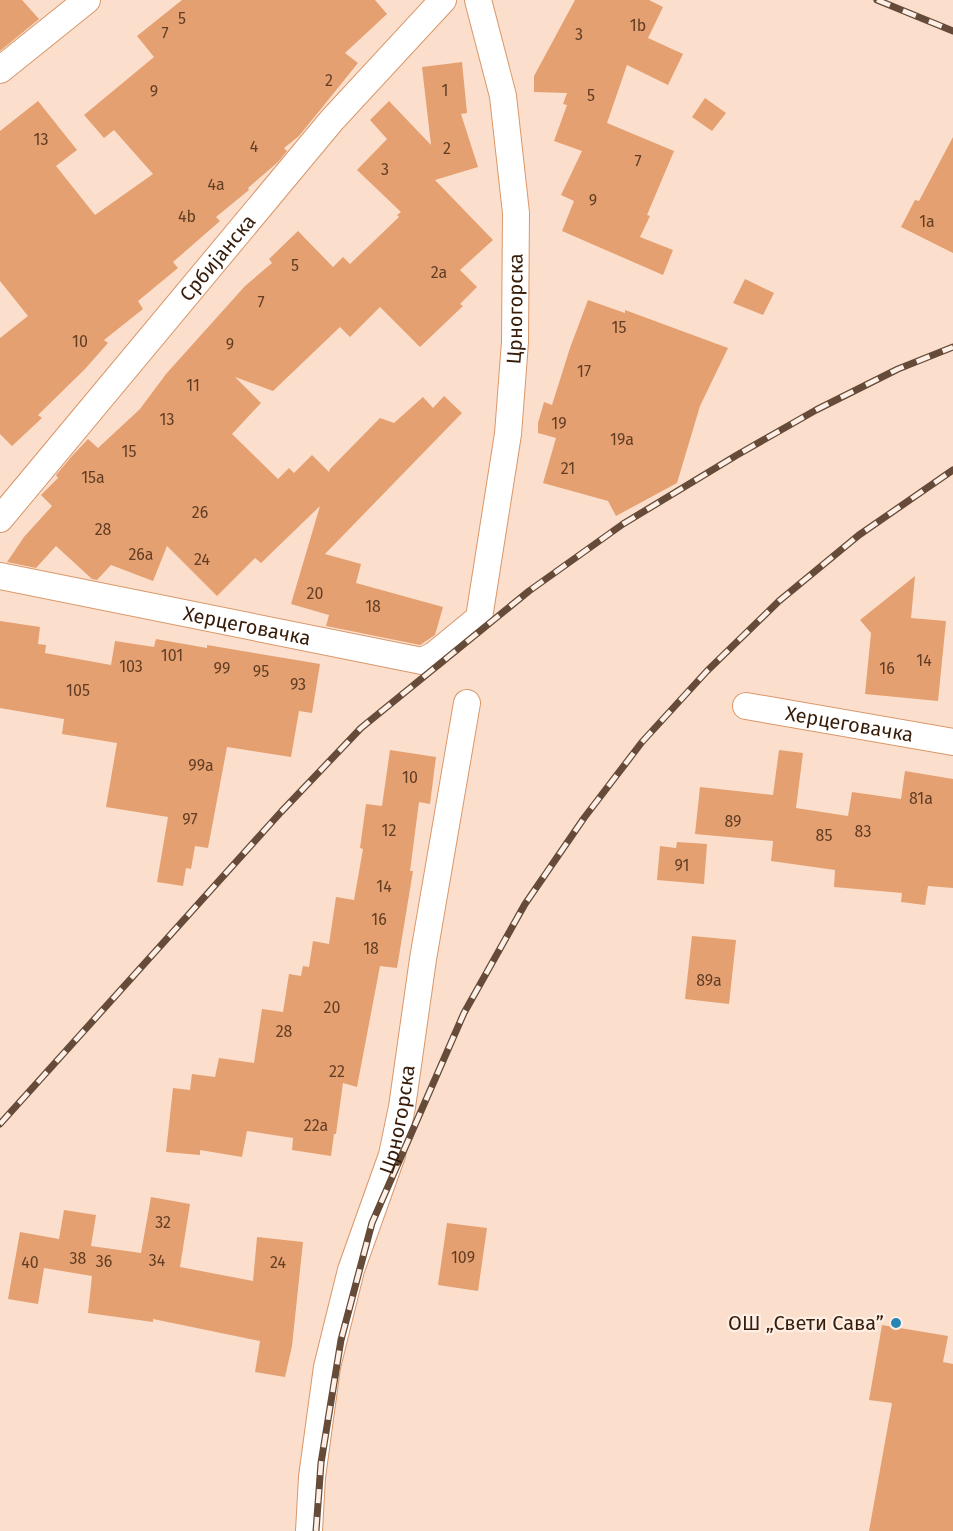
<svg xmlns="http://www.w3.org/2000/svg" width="953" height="1531" font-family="'Fira Sans',sans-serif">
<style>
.building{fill:#e4a071}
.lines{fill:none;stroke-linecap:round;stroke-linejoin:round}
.street-casing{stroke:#d99769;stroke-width:28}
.street{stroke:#fff;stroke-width:26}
.rail-casing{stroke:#654b38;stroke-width:7}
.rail{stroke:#feefe6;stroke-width:4.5;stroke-dasharray:14;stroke-linecap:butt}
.poi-dot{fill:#2a85b2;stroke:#feefe6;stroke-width:2}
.labels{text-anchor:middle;stroke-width:4.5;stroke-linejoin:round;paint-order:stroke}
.number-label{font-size:16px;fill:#623d23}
.street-label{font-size:20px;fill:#361c09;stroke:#feefe6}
.poi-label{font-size:20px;fill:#361c09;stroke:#feefe6;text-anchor:end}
</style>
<rect width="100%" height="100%" fill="#fbdfcc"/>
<g class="building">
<path d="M0 0H22L39 19 0 51Z"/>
<path d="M182 0H375L387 14 345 53 358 63 299 136 284 148 287 151 278 162 248 188 249 190 216 217 220 221 173 262 178 268 138 301 143 309 104 340 108 343 85 369 38 415 42 418 12 446 0 434V338L28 316 0 281V131L38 101 77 150 56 166 95 215 153 174 114 130 104 138 84 115 154 57 137 36Z"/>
<path d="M575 0H649L663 7 648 38 683 54 668 85 627 65 607 123 674 151 647 215 650 216 640 237 673 250 663 275 562 231 574 201 561 195 582 151 554 141 567 105 563 104 567 93 534 92V76Z"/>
<path d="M462 62 467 113 461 114 478 167 435 180 493 240 460 270 477 287 460 304 463 306 420 347 380 307 350 337 340 327 273 391 235 377 261 403 232 434 278 479 289 468 294 473 312 455 329 472 330 469 380 418 394 423 423 397 433 408 444 396 462 413 325 554 361 564 356 583 443 607 435 635 420 645 326 626 329 615 291 604 320 506 261 563 255 558 217 596 167 546 153 581 111 565 97 580 92 579 56 546 36 568 7 562 24 537 52 506 41 495 58 478 56 475 72 456 88 439 98 448 140 409 166 374 245 286 272 263 269 259 298 231 333 267 343 257 350 264 399 217 397 215 401 212 357 170 387 139 370 120 389 101 431 145 422 67Z"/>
<path d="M705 98 726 113 712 131 692 117Z"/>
<path d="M953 137V253L901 227 915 200 919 201Z"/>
<path d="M745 279 774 293 763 315 733 303Z"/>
<path d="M588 300 625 313V310L728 348 700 406 677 483 616 516 608 501 543 483 556 438 538 433V423L544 402 552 405 570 348Z"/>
<path d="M915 576 911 618 946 621 938 701 865 694 871 633 860 620Z"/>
<path d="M0 621 40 627 38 644 46 645 45 653 111 665 115 641 154 647 156 639 207 648V645L320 664 312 713 299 711 291 757 227 747 208 848 195 846 191 869 186 868 183 886 157 882 168 817 106 807 117 743 62 734 64 719 0 708Z"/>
<path d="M390 750 436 757 430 804 419 802 410 871H413L397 968 380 966 357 1087 343 1083 336 1134H334L331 1156 292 1150 293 1138 247 1131 242 1157 200 1150V1155L166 1152 173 1088 190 1090 192 1074 215 1077 219 1058 254 1063 262 1009 283 1012 289 974 301 976 303 966 309 967 313 941 329 944 336 897 354 900 363 849 360 848 366 804 382 806Z"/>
<path d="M779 750 803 753 796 808 848 816 852 792 901 799 905 771 953 779V888L928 886 925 905 901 902 902 893 834 887 835 870 771 861 773 841 695 834 700 787 773 795Z"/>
<path d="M677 842 707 844 704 884 657 880 660 846 676 848Z"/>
<path d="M692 936 736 940 729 1004 685 999Z"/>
<path d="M151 1197 190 1204 180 1267 253 1281 257 1237 303 1242 292 1346 285 1377 255 1372 260 1341 153 1319V1322L88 1313 92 1276 44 1268 38 1304 8 1299 20 1232 59 1239 64 1210 96 1215 91 1246 141 1253Z"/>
<path d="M447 1223 487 1228 478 1291 438 1285Z"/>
<path d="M882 1325 948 1336 943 1362 953 1364V1531H869L892 1403 869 1400Z"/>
</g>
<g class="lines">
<defs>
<g id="street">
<path d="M0 70 87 0"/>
<path id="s1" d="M0 519 332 120 443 0"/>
<path id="s2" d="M0 576 422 661 434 655 479 618 508 434 515 342 516 213 503 96 478 0"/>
<path id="s3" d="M746 706 953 742"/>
<path id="s4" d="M309 1531 312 1477 327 1367 351 1270 392 1155 402 1107 423 959 467 703"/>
</g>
</defs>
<use href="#street" class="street-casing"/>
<use href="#street" class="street"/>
<defs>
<g id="rail">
<path d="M877 0 953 31"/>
<path d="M0 1124 281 812 361 728 529 591 623 524 737 455 816 410 898 369 953 347"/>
<path d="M316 1531 321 1463 341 1340 372 1223 464 1013 525 904 584 818 642 742 707 671 779 601 859 535 953 470"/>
</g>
</defs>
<use href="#rail" class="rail-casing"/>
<use href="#rail" class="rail"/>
</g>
<circle class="poi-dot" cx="896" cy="1323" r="6"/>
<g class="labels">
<g class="number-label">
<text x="182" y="24">5</text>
<text x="638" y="31">1b</text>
<text x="165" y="39">7</text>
<text x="579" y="40">3</text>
<text x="329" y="86">2</text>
<text x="445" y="96">1</text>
<text x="154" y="97">9</text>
<text x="591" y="101">5</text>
<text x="41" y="145">13</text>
<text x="254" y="152">4</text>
<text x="447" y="154">2</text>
<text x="638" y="167">7</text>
<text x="385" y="175">3</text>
<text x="216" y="190">4a</text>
<text x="593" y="206">9</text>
<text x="187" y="222">4b</text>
<text x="927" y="227">1a</text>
<text x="295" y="271">5</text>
<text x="439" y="278">2a</text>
<text x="261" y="308">7</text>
<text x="619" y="333">15</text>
<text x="80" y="347">10</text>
<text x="230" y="350">9</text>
<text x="584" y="377">17</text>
<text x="193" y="391">11</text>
<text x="167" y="425">13</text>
<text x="559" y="429">19</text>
<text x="622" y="445">19a</text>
<text x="129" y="457">15</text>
<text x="568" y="474">21</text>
<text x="93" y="483">15a</text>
<text x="200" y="518">26</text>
<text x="103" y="535">28</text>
<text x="141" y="560">26a</text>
<text x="202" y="565">24</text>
<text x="315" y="599">20</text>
<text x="373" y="612">18</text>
<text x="172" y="661">101</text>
<text x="924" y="666">14</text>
<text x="131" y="672">103</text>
<text x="222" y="674">99</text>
<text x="887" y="674">16</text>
<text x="261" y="677">95</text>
<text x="298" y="690">93</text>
<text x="78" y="696">105</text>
<text x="201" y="771">99a</text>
<text x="410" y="783">10</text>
<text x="921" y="804">81a</text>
<text x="190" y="825">97</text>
<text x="733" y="827">89</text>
<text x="389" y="836">12</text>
<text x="863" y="837">83</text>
<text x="824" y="841">85</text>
<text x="682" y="871">91</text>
<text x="384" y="892">14</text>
<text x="379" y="925">16</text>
<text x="371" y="954">18</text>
<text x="709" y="986">89a</text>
<text x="332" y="1013">20</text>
<text x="284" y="1037">28</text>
<text x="337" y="1077">22</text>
<text x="316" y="1131">22a</text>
<text x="163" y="1228">32</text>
<text x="463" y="1263">109</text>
<text x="78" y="1264">38</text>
<text x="157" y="1266">34</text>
<text x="104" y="1267">36</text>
<text x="30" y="1268">40</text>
<text x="278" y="1268">24</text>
</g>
<g class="street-label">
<text dy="7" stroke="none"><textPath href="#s1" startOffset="340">Србијанска</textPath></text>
<text dy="7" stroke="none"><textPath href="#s2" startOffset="814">Црногорска</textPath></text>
<text dy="7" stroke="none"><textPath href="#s2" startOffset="252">Херцеговачка</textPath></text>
<text dy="7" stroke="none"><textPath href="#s3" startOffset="105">Херцеговачка</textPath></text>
<text dy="7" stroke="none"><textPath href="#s4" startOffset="423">Црногорска</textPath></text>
</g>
<g class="poi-label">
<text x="884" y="1330">ОШ „Свети Сава”</text>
</g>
</g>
</svg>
